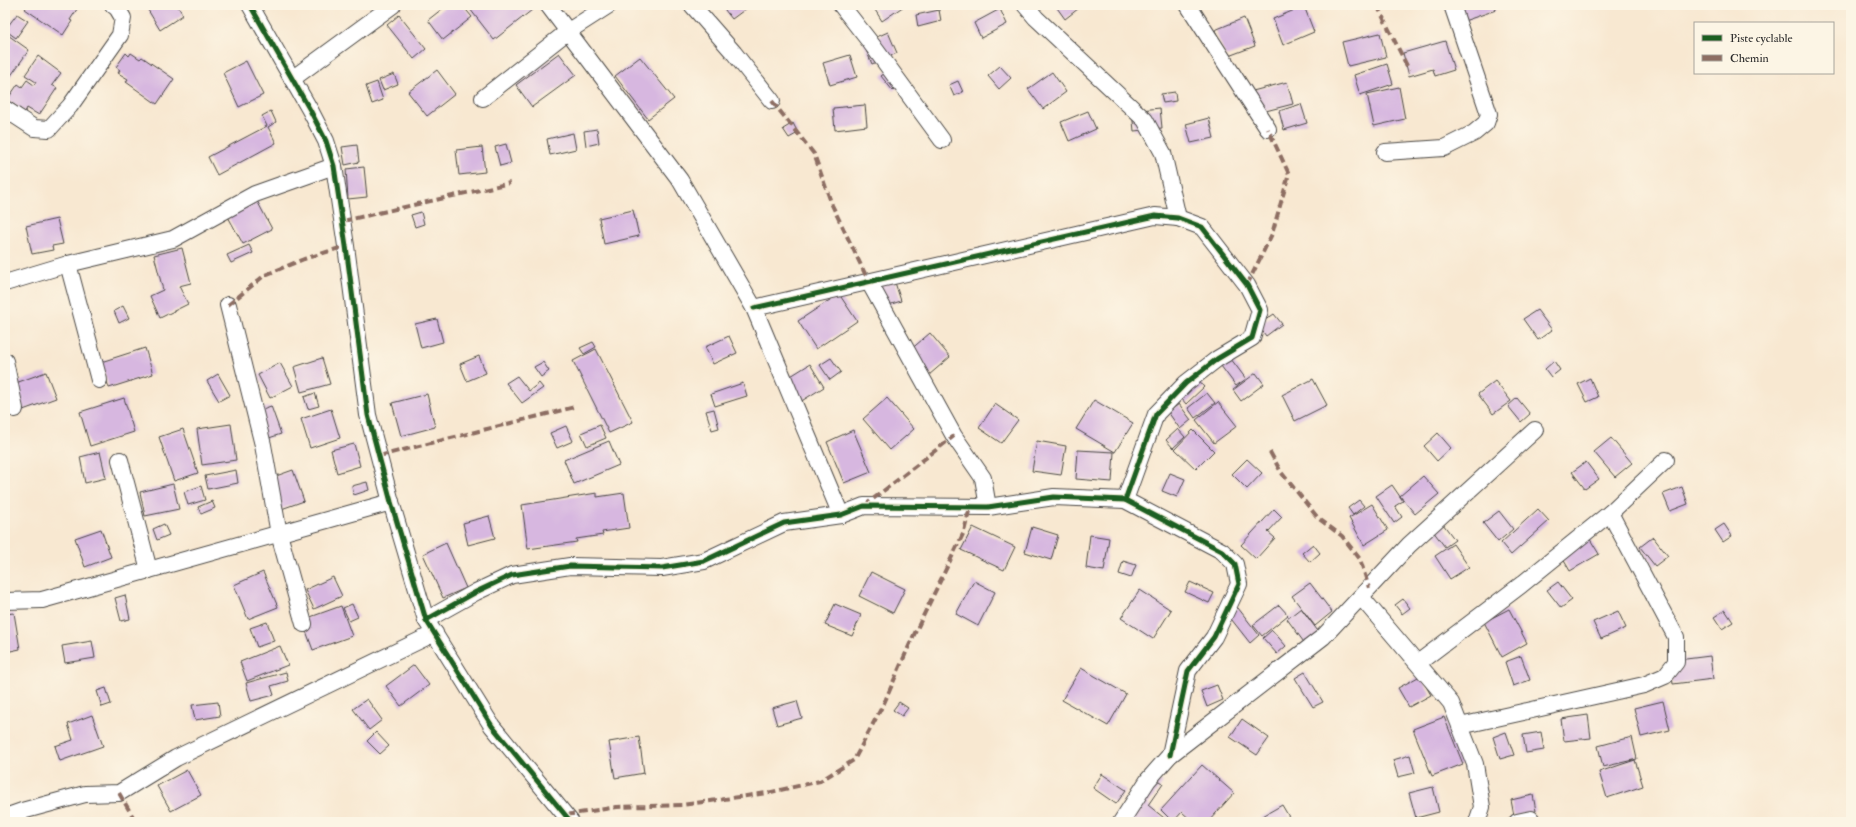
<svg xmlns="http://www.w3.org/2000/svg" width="1856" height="827" font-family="'IM FELL Double Pica',serif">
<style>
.building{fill:#d7b7e0}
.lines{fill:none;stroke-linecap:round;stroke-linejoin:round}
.minor-casing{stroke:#4a4744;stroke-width:18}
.minor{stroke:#fff;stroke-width:16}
.quiet{stroke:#8d6e63;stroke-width:4;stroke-dasharray:8 4;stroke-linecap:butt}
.cycleway-casing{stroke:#fcf5e5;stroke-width:8}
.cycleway{stroke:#1b5e20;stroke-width:5}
</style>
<rect width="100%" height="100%" fill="#fcf5e5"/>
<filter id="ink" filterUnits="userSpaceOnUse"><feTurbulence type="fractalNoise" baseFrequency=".025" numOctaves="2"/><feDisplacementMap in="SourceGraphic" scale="8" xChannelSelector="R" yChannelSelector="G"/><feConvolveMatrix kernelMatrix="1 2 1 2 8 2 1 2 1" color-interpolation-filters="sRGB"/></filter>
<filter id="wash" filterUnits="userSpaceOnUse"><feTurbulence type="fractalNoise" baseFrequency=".012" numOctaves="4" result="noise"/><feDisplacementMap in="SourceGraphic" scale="16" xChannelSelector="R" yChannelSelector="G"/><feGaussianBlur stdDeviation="0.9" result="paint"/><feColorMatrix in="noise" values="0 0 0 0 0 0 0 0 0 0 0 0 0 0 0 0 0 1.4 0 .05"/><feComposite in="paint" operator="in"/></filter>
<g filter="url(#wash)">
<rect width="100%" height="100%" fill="#f8e8d1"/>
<g id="blocks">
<g class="building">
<path d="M28 5H78L79 6 70 20 72 21 63 35 25 9Z"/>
<path d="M145 5H177L183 15 160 30Z"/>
<path d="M447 5H462L472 17 443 40 428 20Z"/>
<path d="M475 5H528L532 10 494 40 470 9Z"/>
<path d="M721 5H751L732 19Z"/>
<path d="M872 5H903L904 6 882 21Z"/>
<path d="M1055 5H1083L1065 19Z"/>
<path d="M1459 5H1495L1496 10 1464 21Z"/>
<path d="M1304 6 1314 32 1283 45 1273 19Z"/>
<path d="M1000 9 1007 24 981 38 974 23Z"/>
<path d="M939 10 941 21 918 27 916 15Z"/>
<path d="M17 14 28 21 16 38 5 30Z"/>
<path d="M399 15 426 49 414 59 387 25Z"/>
<path d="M1244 18 1255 46 1226 57 1215 30Z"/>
<path d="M888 32 897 53 872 64 863 43Z"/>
<path d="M5 33 29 50 5 84Z"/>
<path d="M1380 33 1386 57 1348 66 1342 42Z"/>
<path d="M1445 41 1454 70 1435 76 1433 69 1409 76 1403 53Z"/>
<path d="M126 53 129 56 131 53 140 59 142 57 174 79 157 104 126 82 128 79 118 73 120 70 116 67Z"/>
<path d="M559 53 576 75 532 107 516 85Z"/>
<path d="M850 55 857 77 830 85 823 63Z"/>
<path d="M38 56 61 73 52 85 57 88 39 115 27 108 25 112 7 100 18 84 22 87 27 80 34 85 36 82 25 75Z"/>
<path d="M640 57 674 99 648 119 615 76Z"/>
<path d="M246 61 263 95 239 107 223 73Z"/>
<path d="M1387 64 1393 84 1360 95 1354 75Z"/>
<path d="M1000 66 1011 78 999 89 988 76Z"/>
<path d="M437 70 455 94 427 116 408 92Z"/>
<path d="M888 71 900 85 893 91 881 76Z"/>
<path d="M1052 72 1066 92 1043 109 1028 89Z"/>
<path d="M394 74 398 84 383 90 379 80Z"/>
<path d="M958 81 963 92 954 96 949 85Z"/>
<path d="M377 82 383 100 372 104 366 86Z"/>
<path d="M1287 82 1293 104 1254 114 1249 92Z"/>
<path d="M1399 87 1405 119 1374 126 1367 94Z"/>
<path d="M1175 92 1176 101 1163 103 1161 94Z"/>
<path d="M1301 104 1307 123 1284 130 1279 111Z"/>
<path d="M865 105 867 126 835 130 833 108Z"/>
<path d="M1160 108 1162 128 1134 131 1132 111Z"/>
<path d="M271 111 276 122 268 127 276 143 217 175 208 157 267 126 262 116Z"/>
<path d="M1088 111 1096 129 1069 141 1061 122Z"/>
<path d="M1209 118 1214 138 1191 143 1186 124Z"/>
<path d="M793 123 798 133 789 138 783 129Z"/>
<path d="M597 129 599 143 586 146 584 131Z"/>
<path d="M573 133 576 149 550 155 547 139Z"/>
<path d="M506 144 511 163 500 166 495 147Z"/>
<path d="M357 145 359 162 345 165 342 147Z"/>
<path d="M482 147 485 172 459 175 456 150Z"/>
<path d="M364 167 367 197 348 199 346 169Z"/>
<path d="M255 197 272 229 243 244 226 213Z"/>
<path d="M633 210 639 236 604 244 599 218Z"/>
<path d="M421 212 424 224 415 227 411 215Z"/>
<path d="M57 219 63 244 52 246 53 250 32 254 26 226Z"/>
<path d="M249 245 253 253 231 263 227 255Z"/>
<path d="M182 248 191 283 179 286 188 304 160 318 150 296 163 290 154 255Z"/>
<path d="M891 270 901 301 882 307 872 277Z"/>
<path d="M839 294 857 321 816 349 798 321Z"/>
<path d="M123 306 129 318 119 323 114 311Z"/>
<path d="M1537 310 1552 330 1538 340 1523 319Z"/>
<path d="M1274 314 1282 324 1266 336 1258 325Z"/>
<path d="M437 319 443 342 421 348 415 324Z"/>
<path d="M930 333 950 357 929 375 909 351Z"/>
<path d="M729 336 737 353 713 364 705 347Z"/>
<path d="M593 342 596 347 584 354 580 348Z"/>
<path d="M145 348 153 374 109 388 101 362Z"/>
<path d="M596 349 633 422 609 433 573 361Z"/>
<path d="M479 356 486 373 467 381 460 364Z"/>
<path d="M322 358 330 384 301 392 294 367Z"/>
<path d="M831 358 841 372 830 380 820 365Z"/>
<path d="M1231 359 1246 379 1236 386 1221 366Z"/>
<path d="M1554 361 1560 370 1551 377 1545 369Z"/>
<path d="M543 362 549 371 541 377 534 367Z"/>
<path d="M280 363 293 386 270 398 258 375Z"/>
<path d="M810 364 824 387 800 402 786 379Z"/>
<path d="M46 372 56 398 23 410 13 384Z"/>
<path d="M1256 373 1264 384 1241 401 1233 390Z"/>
<path d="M218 374 230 395 219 401 207 381Z"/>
<path d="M517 376 529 391 539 383 543 388 522 403 506 383Z"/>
<path d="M1195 377 1204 387 1186 404 1177 393Z"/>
<path d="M1590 378 1598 397 1587 402 1578 384Z"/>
<path d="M1313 379 1327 405 1295 421 1282 395Z"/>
<path d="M1495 381 1511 401 1493 414 1478 394Z"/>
<path d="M743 383 747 396 715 406 711 394Z"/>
<path d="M315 393 319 406 308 409 304 397Z"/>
<path d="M1207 393 1215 403 1195 418 1188 408Z"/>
<path d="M427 394 435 427 401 436 392 403Z"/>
<path d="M124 398 134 432 90 446 80 412Z"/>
<path d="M887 398 914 429 890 450 863 419Z"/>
<path d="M1517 398 1530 414 1521 422 1508 406Z"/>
<path d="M1094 400 1133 423 1115 452 1076 429Z"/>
<path d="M1218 402 1237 426 1214 443 1196 420Z"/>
<path d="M995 404 1018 420 1001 443 979 428Z"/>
<path d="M1179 404 1191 420 1180 429 1168 412Z"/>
<path d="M271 406 281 434 260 441 251 413Z"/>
<path d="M331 409 340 438 310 448 301 419Z"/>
<path d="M714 409 719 428 712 430 706 411Z"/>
<path d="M231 424 236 460 202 465 197 429Z"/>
<path d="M600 425 606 438 587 446 581 433Z"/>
<path d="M566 426 573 441 557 448 550 433Z"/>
<path d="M183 429 198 473 174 481 159 437Z"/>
<path d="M1178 429 1185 437 1173 448 1166 440Z"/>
<path d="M853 430 871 472 844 483 827 442Z"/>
<path d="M1193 430 1214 451 1196 469 1175 449Z"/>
<path d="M1438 433 1451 448 1437 461 1424 446Z"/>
<path d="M1611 438 1632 463 1615 477 1594 452Z"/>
<path d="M609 441 619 465 574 484 564 460Z"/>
<path d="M1037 441 1066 446 1061 475 1032 471Z"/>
<path d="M354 444 360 466 337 473 331 450Z"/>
<path d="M1078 450 1114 452 1112 482 1076 479Z"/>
<path d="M100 452 106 478 85 483 80 457Z"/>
<path d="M1247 459 1262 473 1247 489 1232 474Z"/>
<path d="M1586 462 1599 479 1585 489 1572 472Z"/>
<path d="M236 470 238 483 208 489 205 476Z"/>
<path d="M293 470 304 501 273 512 262 481Z"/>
<path d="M1170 473 1185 479 1177 497 1162 491Z"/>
<path d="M1423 476 1439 494 1415 514 1400 496Z"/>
<path d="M367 482 369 490 354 495 352 486Z"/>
<path d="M173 484 179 509 145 516 140 492Z"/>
<path d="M1392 485 1403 501 1395 506 1402 517 1394 523 1376 496Z"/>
<path d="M201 486 205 500 188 505 184 492Z"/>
<path d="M1682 487 1688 504 1670 511 1663 494Z"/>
<path d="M597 493V497L624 493 629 528 602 532 603 535 576 539 577 542 528 549 522 505Z"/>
<path d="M1359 500 1364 506 1353 515 1348 508Z"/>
<path d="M212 501 215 508 201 514 198 507Z"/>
<path d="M1372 504 1388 530 1364 545 1349 518Z"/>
<path d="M1274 509 1282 517 1268 532 1275 538 1256 559 1241 545Z"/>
<path d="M1538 509 1549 521 1511 555 1501 543Z"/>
<path d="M1499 511 1513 529 1498 542 1483 523Z"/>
<path d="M489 516 495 538 468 545 463 523Z"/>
<path d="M164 524 169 535 157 540 153 529Z"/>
<path d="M1443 524 1455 540 1445 547 1433 531Z"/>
<path d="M1724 524 1732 536 1723 542 1715 530Z"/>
<path d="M973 527 1015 547 1004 570 961 550Z"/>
<path d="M1032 527 1058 535 1051 560 1025 552Z"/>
<path d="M101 529 111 557 85 567 75 538Z"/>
<path d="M1090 535 1109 538 1104 571 1086 568Z"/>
<path d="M1588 536 1599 554 1570 571 1559 552Z"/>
<path d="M1653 537 1668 556 1655 566 1640 547Z"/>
<path d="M446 543 466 588 443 598 423 554Z"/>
<path d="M1313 544 1320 553 1310 562 1302 553Z"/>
<path d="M1453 544 1469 567 1450 579 1435 556Z"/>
<path d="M1123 561 1136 565 1131 578 1119 574Z"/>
<path d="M263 572 278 607 248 619 234 585Z"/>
<path d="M871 572 905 589 893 613 859 596Z"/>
<path d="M333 577 342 596 314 609 305 590Z"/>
<path d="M974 581 995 592 978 626 956 614Z"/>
<path d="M1190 582 1214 593 1209 603 1185 592Z"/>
<path d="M1558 582 1572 600 1561 608 1547 590Z"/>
<path d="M1310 583 1332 612 1315 626 1292 596Z"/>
<path d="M1140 590 1171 610 1153 639 1121 618Z"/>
<path d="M125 595 130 619 121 621 115 598Z"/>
<path d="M1403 599 1410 608 1402 614 1395 605Z"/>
<path d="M352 604 358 617 349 621 343 608Z"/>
<path d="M835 604 861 615 852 636 825 625Z"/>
<path d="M1279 605 1288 615 1262 636 1253 625Z"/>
<path d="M341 606 352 636 313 650 302 620Z"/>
<path d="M1238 608 1259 635 1250 643 1228 615Z"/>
<path d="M1301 608 1320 634 1306 645 1287 619Z"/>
<path d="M1509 609 1527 643 1502 657 1484 622Z"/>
<path d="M1725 610 1733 622 1722 629 1714 617Z"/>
<path d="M1618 611 1626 628 1601 639 1593 622Z"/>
<path d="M14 613 20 649 6 652 5 614Z"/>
<path d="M267 622 274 641 257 647 250 628Z"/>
<path d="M1272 630 1286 646 1277 654 1263 638Z"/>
<path d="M92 641 95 658 65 663 62 646Z"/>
<path d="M280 646 288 665 247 681 240 662Z"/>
<path d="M1521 656 1530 680 1513 686 1505 662Z"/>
<path d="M1710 656 1713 679 1673 684 1670 661Z"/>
<path d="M414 665 429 685 401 706 386 686Z"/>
<path d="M1081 668 1126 694 1108 726 1062 700Z"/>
<path d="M286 672 288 681 271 686 274 695 251 701 246 683Z"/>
<path d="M1305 672 1323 702 1313 707 1295 678Z"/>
<path d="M1420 676 1431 695 1409 707 1398 688Z"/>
<path d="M1217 685 1223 700 1207 707 1201 691Z"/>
<path d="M106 688 111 704 102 707 97 691Z"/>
<path d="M367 699 382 720 369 730 353 709Z"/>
<path d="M797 701 802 718 777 725 772 708Z"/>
<path d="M1663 701 1670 730 1641 737 1634 708Z"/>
<path d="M218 702 220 716 195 720 192 705Z"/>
<path d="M899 702 908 708 902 716 893 710Z"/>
<path d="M92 715 103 746 60 761 55 746 73 740 68 724Z"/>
<path d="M1588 715 1591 738 1564 741 1561 719Z"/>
<path d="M1444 717 1463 764 1432 776 1413 729Z"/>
<path d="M1242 719 1269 738 1257 755 1230 737Z"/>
<path d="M376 732 389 746 380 754 367 741Z"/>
<path d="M1506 732 1514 755 1500 759 1493 737Z"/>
<path d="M1541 732 1544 750 1526 753 1523 735Z"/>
<path d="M639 737 644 773 615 778 609 742Z"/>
<path d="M1632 737 1637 759 1603 767 1598 746Z"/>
<path d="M1410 755 1415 773 1398 777 1393 760Z"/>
<path d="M1635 760 1643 786 1607 798 1599 772Z"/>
<path d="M1202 765 1234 793 1208 822H1193L1182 812 1173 822 1161 810Z"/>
<path d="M187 770 201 795 171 811 157 786Z"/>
<path d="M1102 774 1126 790 1116 804 1093 788Z"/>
<path d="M1154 777 1163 783 1148 805 1169 822H1127Z"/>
<path d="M1433 787 1439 812 1416 818 1409 793Z"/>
<path d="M1533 795 1536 811 1514 816 1511 800Z"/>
<path d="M1282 805 1292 822H1264L1261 817Z"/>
</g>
</g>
</g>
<g filter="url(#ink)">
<use href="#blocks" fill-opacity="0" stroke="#4a4744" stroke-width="1"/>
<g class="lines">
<defs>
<g id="minor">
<path d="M250 5 310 110 326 141 334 166 346 246 368 415 391 502 426 620 492 726 571 822"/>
<path d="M548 5 680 180 754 308 841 515"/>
<path d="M692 5 734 53 772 101"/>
<path d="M841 5 870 42 942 140"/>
<path d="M1025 5 1036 18 1145 120 1163 153 1178 218"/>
<path d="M1188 5 1268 129"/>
<path d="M292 79 393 5"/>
<path d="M483 98 567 32 609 5"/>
<path d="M5 109 34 128 49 129 70 106 120 35 123 18 117 8 113 5"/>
<path d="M1385 152 1444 148 1474 133 1486 123 1489 114 1452 5"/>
<path d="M68 264 99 380"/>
<path d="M869 282 954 436 983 478 988 507"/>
<path d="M5 283 68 264 173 239 255 194 334 166"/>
<path d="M228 305 263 445 279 534 304 624"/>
<path d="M754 308 1155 216 1178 218 1202 227 1247 285 1260 310 1252 338 1217 359 1186 383 1156 414 1125 500"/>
<path d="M5 361 15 409"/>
<path d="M120 460 149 570"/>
<path d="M1361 597 1451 703 1475 764 1482 807 1477 822"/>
<path d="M5 601 42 600 391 502"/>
<path d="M426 620 476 592 512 575 570 566 662 568 704 561 784 523 841 515 864 506 988 507 1054 497 1125 500 1222 551 1235 564 1239 584 1214 637 1188 671 1170 755"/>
<path d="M1418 663 1521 585 1610 513 1666 460"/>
<path d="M1460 726 1644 685 1665 676 1676 662V637L1610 513"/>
<path d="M5 817 22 811 85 794 119 793 176 758 435 633"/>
<path d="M1121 822 1148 780 1170 755 1323 637 1409 545 1535 430"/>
<path d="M1517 822 1531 819"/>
</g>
</defs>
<use href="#minor" class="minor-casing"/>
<use href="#minor" class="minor"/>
<g class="quiet">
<path d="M1377 5 1409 70"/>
<path d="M772 101 814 154 832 205 869 282"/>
<path d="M343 221 510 183"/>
<path d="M1247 285 1272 234 1289 174 1268 129"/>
<path d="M228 305 265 275 304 259 346 246"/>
<path d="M1270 452 1281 472 1318 518 1342 536 1360 559 1369 588"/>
<path d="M379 456 575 407"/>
<path d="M864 506 954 436"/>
<path d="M119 793 136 822"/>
<path d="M566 815 617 807 682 805 767 793 820 781 854 760 885 701 912 639 964 532 970 507"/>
</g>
<defs>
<g id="cycleway">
<path d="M250 5 310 110 326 141 334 166 346 246 368 415 391 502 426 620 492 726 571 822"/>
<path d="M754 308 1155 216 1178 218 1202 227 1247 285 1260 310 1252 338 1217 359 1186 383 1156 414 1125 500"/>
<path d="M426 620 476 592 512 575 570 566 662 568 704 561 784 523 841 515 864 506 988 507 1054 497 1125 500 1222 551 1235 564 1239 584 1214 637 1188 671 1170 755"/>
</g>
</defs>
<use href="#cycleway" class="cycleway-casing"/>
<use href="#cycleway" class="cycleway"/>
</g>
</g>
<rect width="1856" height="827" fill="none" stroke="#fcf5e5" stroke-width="20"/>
<rect x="1694" y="22" width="140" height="52" fill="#fcf5e5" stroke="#a8a49b"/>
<rect x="1702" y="35" width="20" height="6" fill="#1b5e20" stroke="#a8a49b"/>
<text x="1730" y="42" font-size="12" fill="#2b2b2b">Piste cyclable</text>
<rect x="1702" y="55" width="20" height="6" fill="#8d6e63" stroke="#a8a49b"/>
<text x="1730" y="62" font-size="12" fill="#2b2b2b">Chemin</text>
</svg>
